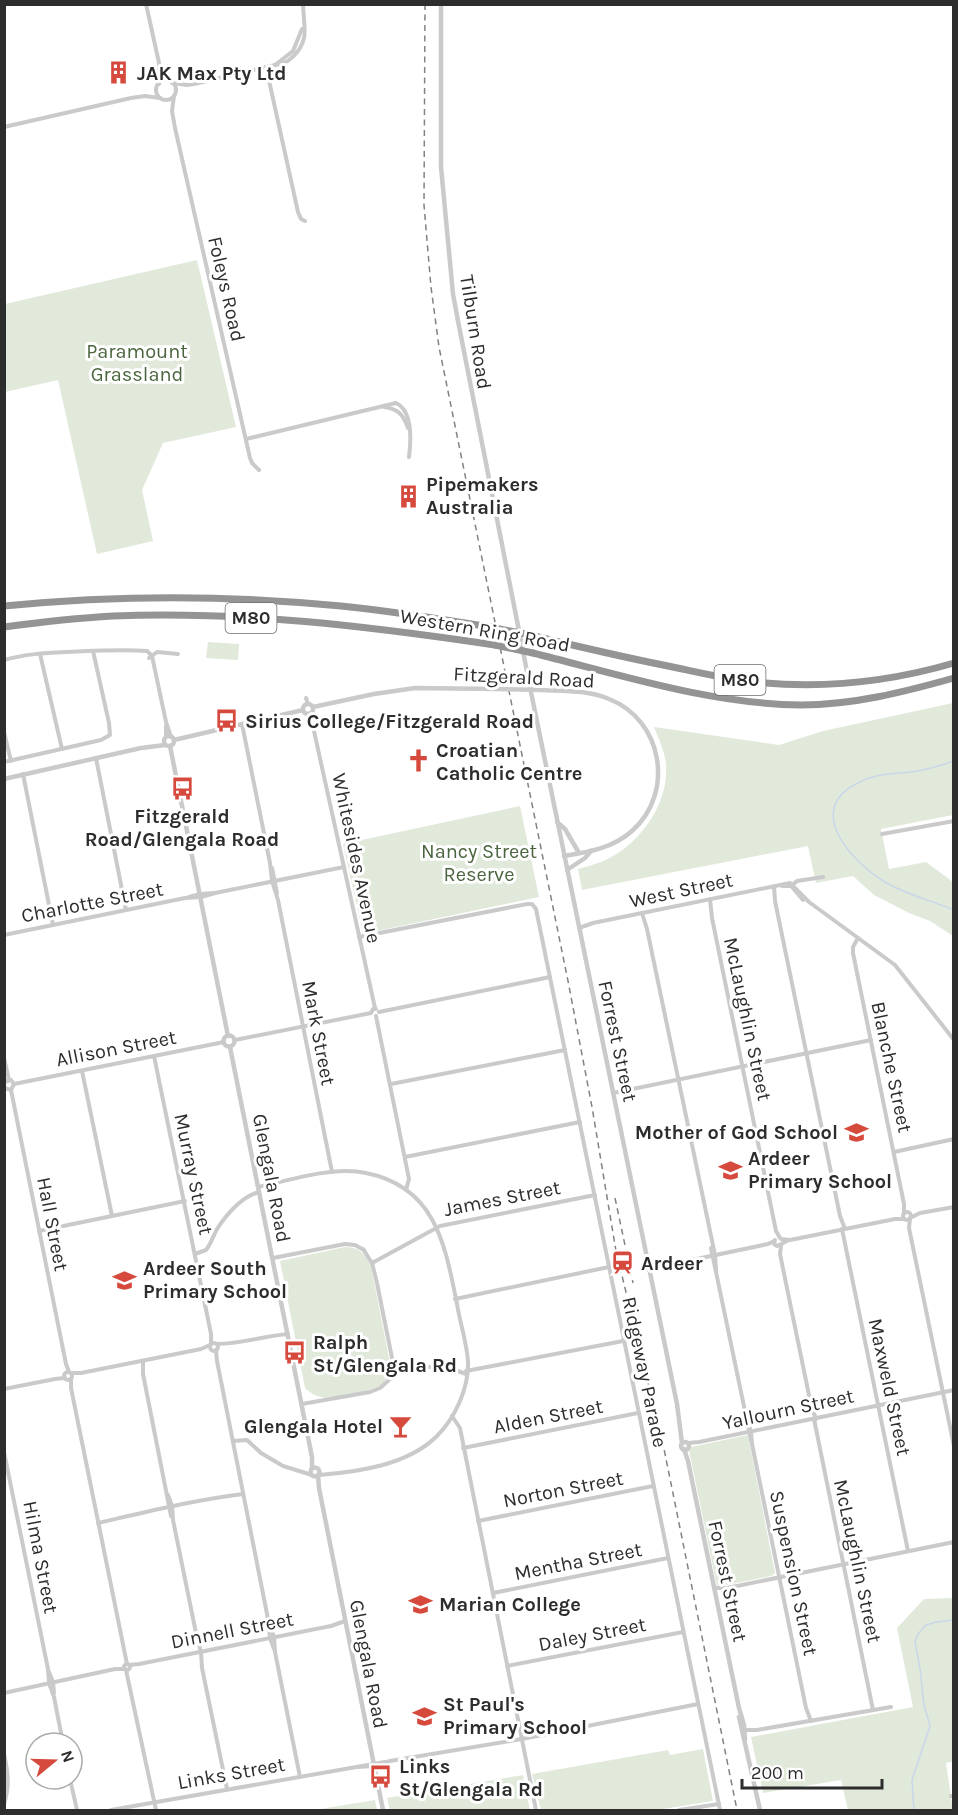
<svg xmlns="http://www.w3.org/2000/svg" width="958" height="1815" font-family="Karla,sans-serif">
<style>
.green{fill:#e1e9db}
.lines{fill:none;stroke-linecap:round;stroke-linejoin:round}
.stream{stroke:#c9d7e8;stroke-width:1.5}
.minor{stroke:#cacaca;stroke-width:4}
.tertiary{stroke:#cacaca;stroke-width:4.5}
.motorway{stroke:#949494;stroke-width:7}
.rail{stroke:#828282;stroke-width:1.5;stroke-dasharray:6 4.5;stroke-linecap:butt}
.tertiary-bridge{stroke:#cacaca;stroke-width:4.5}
.motorway-bridge{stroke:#949494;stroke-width:7}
.labels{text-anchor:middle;stroke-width:6;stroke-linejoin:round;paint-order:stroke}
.shield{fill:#fff;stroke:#6c6c6c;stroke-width:1.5}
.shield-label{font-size:18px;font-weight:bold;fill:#2d2d2d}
.poi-label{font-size:20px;font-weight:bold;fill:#2d2d2d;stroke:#fff;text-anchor:start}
.street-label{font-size:20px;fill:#2d2d2d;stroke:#fff}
.park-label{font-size:20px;fill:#4a653e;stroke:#fff}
</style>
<rect width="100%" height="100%" fill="#fff"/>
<g class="green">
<path d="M197 260 236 427 163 443 142 490 153 541 97 554 58 380 5 392V304Z"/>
<path d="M208 642 239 644 238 660 206 658Z"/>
<path d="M953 703V815L881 829 889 869 926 862 953 882V936L930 921 909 913 874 895 853 876 816 883 808 846 582 890 578 869C585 867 593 865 601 862 639 847 673 800 665 758 663 748 658 737 654 727L779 745 823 731Z"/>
<path d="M520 806 539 897 363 934 343 844Z"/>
<path d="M345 1247C359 1247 366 1254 371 1266L390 1363C390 1371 388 1379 382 1384 374 1391 337 1398 326 1398 318 1397 311 1394 305 1388L280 1261Z"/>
<path d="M748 1435 775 1573 771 1576 717 1587 689 1450 691 1447Z"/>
<path d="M953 1598 954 1761 946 1763 953 1810H848L841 1780 763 1793 751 1737 913 1707 897 1628 924 1599Z"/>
<path d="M703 1749 713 1801 657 1810H541L532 1774 668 1750 670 1755Z"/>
<path d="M523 1775 530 1810H390L387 1798Z"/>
<path d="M375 1800 377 1810H314Z"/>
</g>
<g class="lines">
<g class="stream">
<path d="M954 761C942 765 930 769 918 771 894 775 880 771 856 784 804 811 853 863 885 882 906 895 931 900 954 910"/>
<path d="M914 1810 912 1780 930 1726 924 1705 920 1668 915 1642 918 1634 926 1625 936 1622 954 1620"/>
</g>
<g class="minor">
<path d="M146 4 159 63V84"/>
<path d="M275 65 293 51 302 29"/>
<path d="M266 67 298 212 301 219 305 221"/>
<circle cx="166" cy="90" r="10"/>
<path d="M172 83 187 85 194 84 275 65C288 65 301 51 304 38 306 32 303 12 303 4"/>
<path d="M174 96 172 111 175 128 250 458 252 463 259 470"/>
<path d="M4 127 131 98 145 96 160 98"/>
<path d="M384 407C398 409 403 414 408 428"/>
<path d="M246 439 396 403C413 411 411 441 409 457"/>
<path d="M40 654 62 749"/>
<path d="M149 658 157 652 178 654"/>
<path d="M4 660C25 654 45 653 66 652 93 651 120 649 147 651L152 656 166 722 171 737"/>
<path d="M306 698 308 704"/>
<path d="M310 713 375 1008"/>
<path d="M242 724 270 863 272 881 278 900 332 1172"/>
<path d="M166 726V737"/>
<path d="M4 732 11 761"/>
<path d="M96 758 126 910"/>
<path d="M4 762 101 740 110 735 109 723 93 651"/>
<path d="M23 774 53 925"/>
<path d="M882 834 954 821"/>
<path d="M272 868 277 893"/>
<path d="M774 886 775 901 840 1216 845 1229"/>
<path d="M782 886H791L797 881 823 877"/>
<path d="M792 887 803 900"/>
<path d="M189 897 200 894 215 893 344 867"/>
<path d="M710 899 712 918 776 1231 780 1238"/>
<path d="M642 913 647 929 715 1255 716 1269"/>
<path d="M579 928 593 923 790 883 809 902 895 965 954 1040"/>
<path d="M4 935 185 898 201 897 215 893"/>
<path d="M359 937 527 904H532L536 909 720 1810"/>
<path d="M858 938 853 947V953L904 1204V1213"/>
<path d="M379 1012 550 977"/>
<path d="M376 1016 409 1179 406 1190"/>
<path d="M235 1040 371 1013 373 1009H376"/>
<path d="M154 1056 211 1334V1343"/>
<path d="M4 1058 9 1080"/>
<path d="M82 1071 112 1216"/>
<path d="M4 1082 11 1080 14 1084 11 1090 4 1088"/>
<path d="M14 1084 224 1042"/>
<path d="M391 1084 565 1050"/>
<path d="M11 1090 66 1364 69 1372"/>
<path d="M613 1093 871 1040"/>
<path d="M894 1152 954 1139"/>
<path d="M405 1157 580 1122"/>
<path d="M258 1187C291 1180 333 1166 366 1173 436 1187 445 1245 457 1304 460 1323 467 1343 468 1362 469 1388 455 1418 437 1436 408 1465 358 1472 319 1475"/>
<circle cx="907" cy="1216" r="4"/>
<path d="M910 1218 909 1228 954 1446"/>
<path d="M910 1218 920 1213 954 1207"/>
<path d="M842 1229 908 1551"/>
<path d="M39 1231 185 1201"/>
<path d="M781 1239 790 1240 895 1219H904"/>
<path d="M775 1240 774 1244 777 1246 787 1241"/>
<path d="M781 1246 780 1254 811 1405 816 1419"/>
<path d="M711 1248 751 1440"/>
<path d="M195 1254 206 1250C211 1244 213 1236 217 1229 227 1214 241 1197 259 1192"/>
<path d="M273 1258 345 1244 355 1245 364 1250"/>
<path d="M372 1263 440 1226 595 1195"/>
<path d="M649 1269 768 1244 774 1241"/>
<path d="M455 1299 609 1267"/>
<circle cx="214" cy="1347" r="4"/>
<path d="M217 1344C241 1344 264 1336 288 1334"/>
<path d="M216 1350 217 1361 269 1624 274 1637 275 1652 300 1777"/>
<path d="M143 1361V1374L171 1516"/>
<path d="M393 1363 455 1370 466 1374"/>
<path d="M466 1371 623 1341"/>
<circle cx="68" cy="1376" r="4"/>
<path d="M71 1373H81L201 1349 210 1345"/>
<path d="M71 1379V1388L127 1664"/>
<path d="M4 1389 55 1379 65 1378"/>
<path d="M302 1404 370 1392 380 1388 389 1380 393 1363 377 1283 372 1263 363 1249"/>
<path d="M452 1416 460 1428 536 1810"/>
<path d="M814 1419 873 1710"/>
<path d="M747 1420 751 1432 752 1444 806 1708 811 1721"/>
<path d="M233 1441 247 1440 261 1453 283 1466 312 1475"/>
<path d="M688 1443 699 1442 954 1390"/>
<path d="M463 1448 638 1413"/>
<path d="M4 1452 48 1669 49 1683 54 1697 63 1743"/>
<path d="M168 1495 172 1506 173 1520 197 1638 201 1652 202 1668 227 1789"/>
<path d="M478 1521 653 1486"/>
<path d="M98 1523C146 1512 194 1500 243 1494"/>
<path d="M714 1588H727L954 1542"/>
<path d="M493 1593 668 1558"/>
<path d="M269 1627 270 1638 274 1649"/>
<circle cx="127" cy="1667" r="3"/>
<path d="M129 1665 139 1664 331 1626 345 1621"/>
<path d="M507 1666 683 1632"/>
<path d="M126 1670 156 1810"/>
<path d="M49 1672 53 1682 54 1693"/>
<path d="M4 1693 115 1669H125"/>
<path d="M744 1730H757L891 1707"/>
<path d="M4 1754C8 1772 10 1786 4 1804"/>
<path d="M356 1767 374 1766 390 1761 522 1739 698 1704"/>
<path d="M70 1779 77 1810"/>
<path d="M951 1796H954"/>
<path d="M111 1810 385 1762"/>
<path d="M679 1810 719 1804"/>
</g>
<g class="tertiary">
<path d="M441 4V167L453 294 458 321 533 702 677 1404 682 1443"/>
<path d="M542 690C564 691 588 690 609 699 663 720 675 793 632 831 613 848 589 852 564 856"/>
<circle cx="308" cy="709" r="5"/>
<path d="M313 707 374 694 415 688 496 689"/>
<circle cx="169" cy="741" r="5"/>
<path d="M174 740 303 710"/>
<path d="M170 746 228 1036"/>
<path d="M4 779 141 748 165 745"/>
<path d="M557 822 565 829 579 853"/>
<path d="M567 870 585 858 591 851"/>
<circle cx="229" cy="1041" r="5.5"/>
<path d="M230 1047 312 1457V1468"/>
<circle cx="685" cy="1446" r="4"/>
<path d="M684 1449 688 1461 739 1708 744 1725 745 1740"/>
<circle cx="315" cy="1472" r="4.5"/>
<path d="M318 1475 319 1488 383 1810"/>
<path d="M739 1717 760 1810"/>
</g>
<g class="motorway">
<path d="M4 606C116 595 229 595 341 606 391 611 441 619 490 627"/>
<path d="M4 627C41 622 77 618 113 616 243 611 367 626 495 645"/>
<path d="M530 635C576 646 622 657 668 666 697 672 725 679 754 682 821 689 889 682 954 663"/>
<path d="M533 653C621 675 710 704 801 705 853 705 904 692 954 678"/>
</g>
<g class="rail">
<path d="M425 4 424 205 431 287 439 347 568 981 592 1107 616 1251 663 1444 737 1810"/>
<path d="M615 1198 633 1283"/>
</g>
<path class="tertiary-bridge" d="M496 689 542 690"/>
<g class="motorway-bridge">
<path d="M490 627 530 635"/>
<path d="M495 645 533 653"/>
</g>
</g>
<defs>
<symbol id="building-bare" viewBox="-9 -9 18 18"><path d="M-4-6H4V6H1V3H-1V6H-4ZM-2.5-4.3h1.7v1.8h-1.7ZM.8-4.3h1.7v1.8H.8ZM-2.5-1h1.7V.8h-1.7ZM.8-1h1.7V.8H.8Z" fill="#d64a3d" stroke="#fff" stroke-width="2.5" paint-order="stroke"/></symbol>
<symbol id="bus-bare" viewBox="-9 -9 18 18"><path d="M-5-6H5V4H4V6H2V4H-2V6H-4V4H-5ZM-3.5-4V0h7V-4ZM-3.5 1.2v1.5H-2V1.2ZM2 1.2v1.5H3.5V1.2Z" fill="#d64a3d" stroke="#fff" stroke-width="2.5" paint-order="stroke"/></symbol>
<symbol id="church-bare" viewBox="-9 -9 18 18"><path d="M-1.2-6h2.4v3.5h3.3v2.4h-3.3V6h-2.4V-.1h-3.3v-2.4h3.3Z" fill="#d64a3d" stroke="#fff" stroke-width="2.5" paint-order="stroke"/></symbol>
<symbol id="school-bare" viewBox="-9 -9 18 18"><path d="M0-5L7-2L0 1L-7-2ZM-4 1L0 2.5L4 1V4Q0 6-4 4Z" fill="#d64a3d" stroke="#fff" stroke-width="2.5" paint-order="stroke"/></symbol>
<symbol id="station-bare" viewBox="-9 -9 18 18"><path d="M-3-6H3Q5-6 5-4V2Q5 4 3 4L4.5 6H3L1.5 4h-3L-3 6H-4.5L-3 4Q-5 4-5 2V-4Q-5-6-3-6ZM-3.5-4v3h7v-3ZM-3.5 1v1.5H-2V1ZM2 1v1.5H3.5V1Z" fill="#d64a3d" stroke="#fff" stroke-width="2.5" paint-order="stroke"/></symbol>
<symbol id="bar-bare" viewBox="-9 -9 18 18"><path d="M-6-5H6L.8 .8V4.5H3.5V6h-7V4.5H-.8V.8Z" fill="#d64a3d" stroke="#fff" stroke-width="2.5" paint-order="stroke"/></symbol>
</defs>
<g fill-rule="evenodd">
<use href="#building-bare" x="102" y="56" width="33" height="33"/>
<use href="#building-bare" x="392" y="480" width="33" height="33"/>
<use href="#bus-bare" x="210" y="704" width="33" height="33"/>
<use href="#church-bare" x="402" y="744" width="33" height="33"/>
<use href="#bus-bare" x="166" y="772" width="33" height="33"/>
<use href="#school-bare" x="840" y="1116" width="33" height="33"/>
<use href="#school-bare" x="714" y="1154" width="33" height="33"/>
<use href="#station-bare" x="606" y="1246" width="33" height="33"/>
<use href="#school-bare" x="108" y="1264" width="33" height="33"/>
<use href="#bus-bare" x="278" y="1336" width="33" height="33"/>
<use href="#bar-bare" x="384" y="1410" width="33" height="33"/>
<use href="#school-bare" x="404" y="1588" width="33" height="33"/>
<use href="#school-bare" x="408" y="1700" width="33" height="33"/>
<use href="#bus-bare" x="364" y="1760" width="33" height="33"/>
</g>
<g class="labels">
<g class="shield">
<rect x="225.5" y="603" width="51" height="30" rx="4.5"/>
<rect x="714.5" y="665" width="51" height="30" rx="4.5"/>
</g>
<g class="shield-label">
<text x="251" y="624">M80</text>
<text x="740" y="686">M80</text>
</g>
<g class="poi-label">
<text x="137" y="80">JAK Max Pty Ltd</text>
<text x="426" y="491">Pipemakers<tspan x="426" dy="23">Australia</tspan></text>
<text x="245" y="728">Sirius College/Fitzgerald Road</text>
<text x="436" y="757">Croatian<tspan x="436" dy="23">Catholic Centre</tspan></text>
<text x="182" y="823" text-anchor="middle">Fitzgerald<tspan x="182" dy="23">Road/Glengala Road</tspan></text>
<text x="838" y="1139" text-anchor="end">Mother of God School</text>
<text x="748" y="1165">Ardeer<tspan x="748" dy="23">Primary School</tspan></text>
<text x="641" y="1270">Ardeer</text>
<text x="143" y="1275">Ardeer South<tspan x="143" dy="23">Primary School</tspan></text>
<text x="313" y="1349">Ralph<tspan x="313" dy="23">St/Glengala Rd</tspan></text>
<text x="383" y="1433" text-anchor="end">Glengala Hotel</text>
<text x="439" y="1611">Marian College</text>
<text x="443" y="1711">St Paul's<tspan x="443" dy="23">Primary School</tspan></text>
<text x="399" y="1773">Links<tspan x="399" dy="23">St/Glengala Rd</tspan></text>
</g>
<g class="street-label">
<text transform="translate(227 289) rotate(77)" y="7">Foleys Road</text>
<text transform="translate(476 332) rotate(81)" y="7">Tilburn Road</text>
<text transform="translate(485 630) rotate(10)" y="7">Western Ring Road</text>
<text transform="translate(524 677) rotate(3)" y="7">Fitzgerald Road</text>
<text transform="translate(357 858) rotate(78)" y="7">Whitesides Avenue</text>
<text transform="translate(681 890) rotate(-12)" y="7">West Street</text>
<text transform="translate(92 902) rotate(-11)" y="7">Charlotte Street</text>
<text transform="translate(748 1019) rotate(78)" y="7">McLaughlin Street</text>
<text transform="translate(319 1033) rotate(79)" y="7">Mark Street</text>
<text transform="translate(618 1041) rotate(78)" y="7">Forrest Street</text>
<text transform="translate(116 1048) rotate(-11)" y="7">Allison Street</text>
<text transform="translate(892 1067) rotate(78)" y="7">Blanche Street</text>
<text transform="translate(194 1174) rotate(78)" y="7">Murray Street</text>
<text transform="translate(272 1178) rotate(79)" y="7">Glengala Road</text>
<text transform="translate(502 1198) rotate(-11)" y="7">James Street</text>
<text transform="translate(53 1224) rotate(79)" y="7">Hall Street</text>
<text transform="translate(645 1372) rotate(78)" y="7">Ridgeway Parade</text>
<text transform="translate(890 1387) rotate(78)" y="7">Maxweld Street</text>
<text transform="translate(788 1409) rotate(-12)" y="7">Yallourn Street</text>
<text transform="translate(548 1416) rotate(-11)" y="7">Alden Street</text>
<text transform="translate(563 1489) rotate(-11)" y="7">Norton Street</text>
<text transform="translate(41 1557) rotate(79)" y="7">Hilma Street</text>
<text transform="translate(578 1561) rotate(-11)" y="7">Mentha Street</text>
<text transform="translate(858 1561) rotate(78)" y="7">McLaughlin Street</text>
<text transform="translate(794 1573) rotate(78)" y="7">Suspension Street</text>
<text transform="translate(728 1581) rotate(78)" y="7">Forrest Street</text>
<text transform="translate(232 1630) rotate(-11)" y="7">Dinnell Street</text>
<text transform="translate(592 1634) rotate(-11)" y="7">Daley Street</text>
<text transform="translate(369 1664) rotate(79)" y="7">Glengala Road</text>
<text transform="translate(231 1773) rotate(-10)" y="7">Links Street</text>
</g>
<g class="park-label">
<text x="137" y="358">Paramount<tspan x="137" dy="23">Grassland</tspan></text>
<text x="479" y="858">Nancy Street<tspan x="479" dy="23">Reserve</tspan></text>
</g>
</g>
<rect width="958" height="1815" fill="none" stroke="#2d2d2d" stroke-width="12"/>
<g transform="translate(54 1761) rotate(71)"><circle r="28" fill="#ffffff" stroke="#ababab" stroke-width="1.5"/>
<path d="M0-4.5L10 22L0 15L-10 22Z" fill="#d64a3d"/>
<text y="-9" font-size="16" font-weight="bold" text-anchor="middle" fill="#2d2d2d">N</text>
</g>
<path d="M742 1779v9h140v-9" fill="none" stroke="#2d2d2d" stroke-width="3"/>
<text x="751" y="1779" font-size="18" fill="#2d2d2d" stroke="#ffffff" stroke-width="4.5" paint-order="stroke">200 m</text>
</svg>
